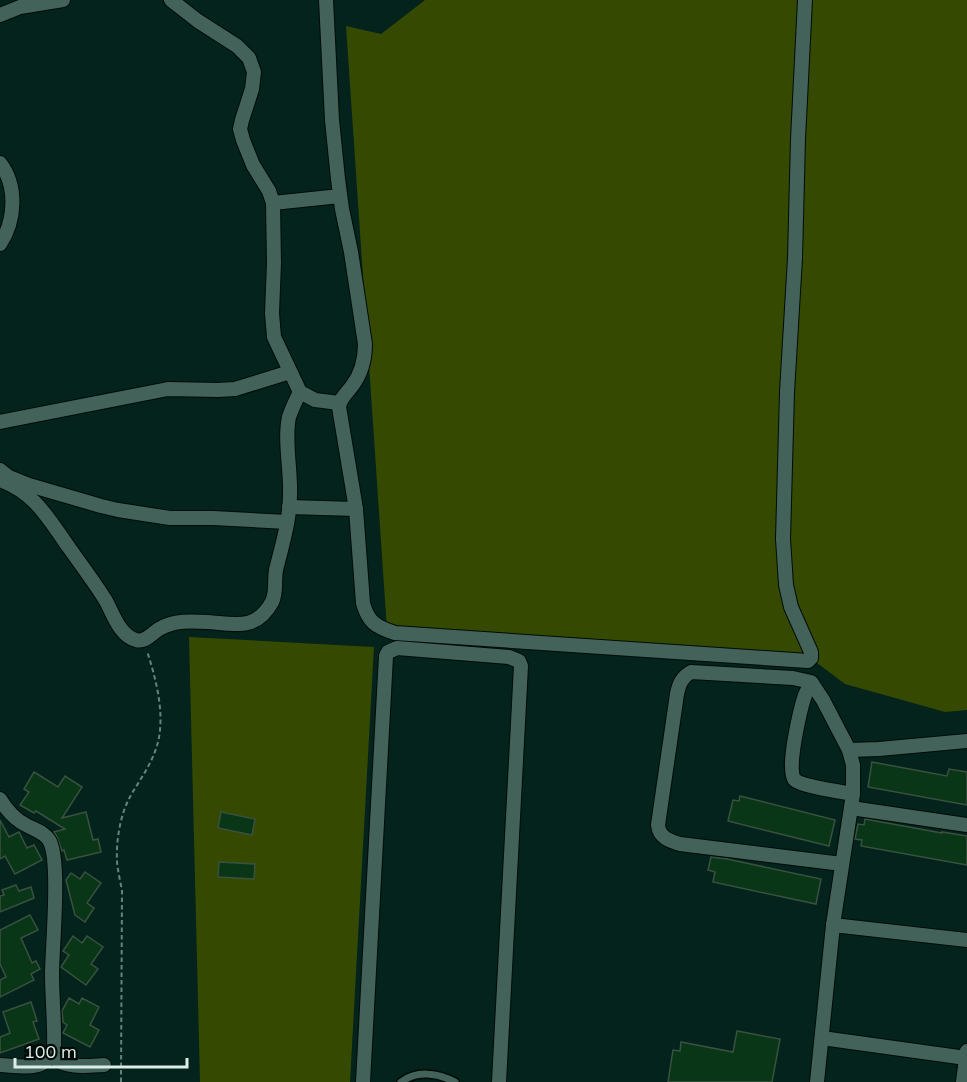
<svg xmlns="http://www.w3.org/2000/svg" width="967" height="1082" font-family="Mulish,sans-serif">
<style>
.green{fill:#364900}
.building{fill:#083617;stroke:#3b513f;stroke-width:1.5}
.lines{fill:none;stroke-linecap:round;stroke-linejoin:round}
.service-casing{stroke:#000b07;stroke-width:10}
.minor-casing{stroke:#000b07;stroke-width:16}
.path{stroke:#69837c;stroke-width:2;stroke-dasharray:4.5 3;stroke-linecap:butt}
.service{stroke:#43635a;stroke-width:7}
.minor{stroke:#43635a;stroke-width:14}
</style>
<rect width="100%" height="100%" fill="#03231c"/>
<g class="green">
<path d="M425 0H967V710L945 712 845 684 813 660 387 630 346 26 381 34Z"/>
<path d="M189 637 374 647 350 1082H200Z"/>
</g>
<g class="building">
<path d="M872 762 947 776 949 769 967 772V805L868 787Z"/>
<path d="M34 772 58 787 65 776 82 787 62 818 86 812 93 840 98 839 101 852 67 860 64 850 62 851 57 837 54 832 65 829 36 811 34 813 20 805 29 792 24 789Z"/>
<path d="M740 796 835 820 829 846 728 821 733 800 739 801Z"/>
<path d="M221 812 255 819 252 835 218 828Z"/>
<path d="M865 819 942 833V832L967 836V865L861 846 862 840 855 839 858 824 864 825Z"/>
<path d="M0 820 9 837 19 832 27 848 34 845 42 860 15 874 5 856 0 859Z"/>
<path d="M711 857 727 859 821 879 816 904 713 882 715 872 708 870Z"/>
<path d="M219 862 255 864 254 879 218 877Z"/>
<path d="M85 872 101 883 87 903 94 908 85 922 75 915 66 880 71 873 80 879Z"/>
<path d="M16 885 19 891 31 887 34 898 0 912V896L4 895 2 890Z"/>
<path d="M30 915 38 930 21 938 32 963 36 961 40 969 31 974 34 980 0 997V980L6 977 0 964V930Z"/>
<path d="M73 936 82 943 87 936 103 947 91 964 98 969 86 985 61 967 69 955 63 951Z"/>
<path d="M69 998 79 1004 82 998 99 1007 90 1025 99 1030 90 1047 63 1033 67 1025 63 1022 62 1011Z"/>
<path d="M31 1002 37 1021 33 1022 39 1039 0 1053V1037L10 1033 3 1012Z"/>
<path d="M737 1031 780 1039 772 1082H668L673 1050 680 1051 681 1042 733 1052Z"/>
</g>
<g class="lines">
<defs>
<path id="service" d="M401 1082C417 1070 438 1073 455 1082"/>
<g id="minor">
<path d="M171 0 198 21 237 46 249 58 254 72 252 89 242 120 240 129 243 140 253 165 269 191 273 203 274 263 272 313 274 337 300 392 315 400 339 403"/>
<path d="M326 0 332 120 338 179 342 209 351 252 365 344C365 360 362 373 352 386 347 393 340 398 339 407L356 509 363 603C368 622 376 627 395 633L808 661 811 658V652L791 607 786 585 783 539 787 392 795 258 798 139 805 0"/>
<path d="M0 15 20 7 63 0"/>
<path d="M0 163C18 186 15 222 0 244"/>
<path d="M273 203 340 196"/>
<path d="M0 422 168 389 218 390 235 389 290 372"/>
<path d="M0 470 9 477 29 485 101 506 118 510 170 518H213L287 522"/>
<path d="M0 480C36 493 49 520 70 549 82 566 95 583 106 601 113 614 120 636 136 640 145 643 152 633 159 629 174 620 191 621 208 622 235 624 256 631 272 602 277 592 274 581 276 570 282 545 290 521 290 494 291 470 284 440 289 417 292 408 296 400 300 392"/>
<path d="M289 507 356 509"/>
<path d="M812 683C810 687 807 690 805 695 801 707 785 772 795 780 801 786 842 792 853 794"/>
<path d="M849 750 879 749 967 741"/>
<path d="M0 799C6 809 16 820 26 825 35 830 44 832 49 840 61 858 52 949 52 974 52 999 55 1024 54 1049 45 1073 21 1066 0 1065"/>
<path d="M851 808 967 825"/>
<path d="M833 925 967 940"/>
<path d="M822 1038 966 1058"/>
<path d="M51 1056C66 1069 85 1066 104 1065"/>
<path d="M363 1082 386 656 388 652 397 648 509 657 519 661 521 666 499 1082"/>
<path d="M817 1082 833 925 853 794V765L849 750 823 700 811 682 793 678 691 672C682 677 679 684 677 694L658 825C659 837 669 841 680 844L842 864"/>
<path d="M963 1082 967 1051"/>
</g>
</defs>
<use href="#service" class="service-casing"/>
<use href="#minor" class="minor-casing"/>
<path class="path" d="M121 1082 122 890C120 881 118 871 117 862 116 841 120 814 131 795 141 778 153 762 158 742 165 713 156 679 147 651"/>
<use href="#service" class="service"/>
<use href="#minor" class="minor"/>
</g>
<path d="M15 1058v9h172v-9" fill="none" stroke="#dbede7" stroke-width="3"/>
<text x="24" y="1058" font-size="18" fill="#dbede7" stroke="#010a07" stroke-width="4.5" paint-order="stroke">100 m</text>
</svg>
